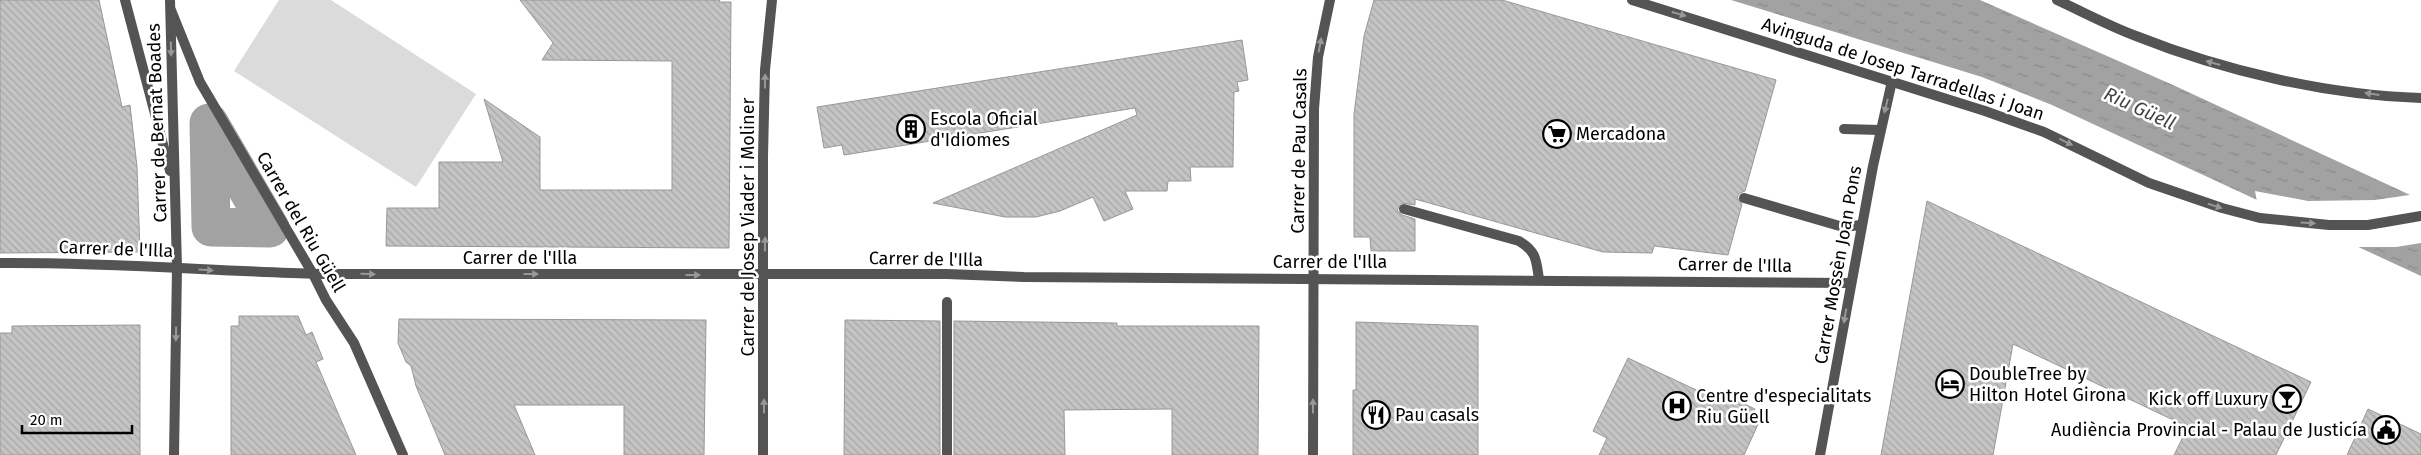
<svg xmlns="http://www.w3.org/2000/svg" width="2421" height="455" font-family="'Fira Sans',sans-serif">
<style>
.green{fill:#dbdbdb}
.water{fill:url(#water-ripples)}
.pier{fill:#fff}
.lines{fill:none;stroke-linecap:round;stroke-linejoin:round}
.canal{stroke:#a2a2a2;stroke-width:39}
.building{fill:url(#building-back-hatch);stroke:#989898}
.service{stroke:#545454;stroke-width:10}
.pedestrian{stroke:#545454;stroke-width:10}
.minor{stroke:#545454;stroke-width:10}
.tertiary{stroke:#545454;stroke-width:10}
.oneway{fill:#989898}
.labels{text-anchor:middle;stroke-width:5;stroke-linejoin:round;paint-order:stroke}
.street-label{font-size:18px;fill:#000;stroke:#fff}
.poi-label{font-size:18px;fill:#000;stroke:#fff;text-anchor:start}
.water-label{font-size:19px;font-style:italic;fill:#434343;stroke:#fff}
</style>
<defs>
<pattern id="water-ripples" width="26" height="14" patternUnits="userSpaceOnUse" patternTransform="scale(1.25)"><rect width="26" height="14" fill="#a2a2a2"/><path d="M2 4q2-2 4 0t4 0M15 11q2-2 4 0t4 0" fill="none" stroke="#8a8a8a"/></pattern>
<pattern id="building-back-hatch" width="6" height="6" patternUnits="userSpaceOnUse" patternTransform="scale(1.25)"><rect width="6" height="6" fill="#c4c4c4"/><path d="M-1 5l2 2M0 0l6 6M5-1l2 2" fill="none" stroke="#a7a7a7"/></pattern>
</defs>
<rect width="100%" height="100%" fill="#fff"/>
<path class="green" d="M279 0H331L476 94 416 187 234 71Z"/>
<path class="water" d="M1731 0H1980L2173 85 2421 200V276L2052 105 1982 77Z"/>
<path class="pier" d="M2255 191 2308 201 2375 200 2416 194 2421 197V243L2396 247H2353L2257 202Z"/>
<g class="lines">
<path class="canal" d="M209 123 270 228 211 227Z"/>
</g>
<g class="building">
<path d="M0 0H99L122 107 130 105 137 167 140 252 0 253Z"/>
<path d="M520 0H720L719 2H731L729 248 386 246 387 208H439V162H503L484 99 540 137V190H672V61L542 60 553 43Z"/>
<path d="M1374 0H1502L1776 80 1745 191 1740 193 1737 197 1742 204 1728 255 1654 246 1652 253 1603 252 1415 199V205L1402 203 1397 210 1402 215 1415 219V251H1371L1370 237H1354V114L1364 36Z"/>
<path d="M1242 40 1248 80 1237 82 1239 91 1234 92 1233 167H1190L1191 181H1168L1167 191H1125L1133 209 1104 221 1093 197 1060 211 1036 217H1005L933 203 1137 115 1135 108 844 155 842 145 824 148 817 107Z"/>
<path d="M1927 201 2311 382 2276 455H2174L2188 427 2013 344 1993 455H1881Z"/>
<path d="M239 316H298L306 335 312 332 323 359 316 362 356 455H231V326H239Z"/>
<path d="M399 319 706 320 704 455H624V405H514L535 455H445L416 386 411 366 406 362 398 343Z"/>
<path d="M845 320 940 321V455H844Z"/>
<path d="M954 321 1117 323V326H1259L1258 455H1172V409L1064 410 1065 455H954Z"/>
<path d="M1356 322 1478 326V455H1353V390H1356Z"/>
<path d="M140 325V455H0V333H12V326Z"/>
<path d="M1628 358 1724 403 1728 396 1755 409 1751 416 1760 420 1744 455H1599L1607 438 1593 431Z"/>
<path d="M2368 409 2421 434V455H2347Z"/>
</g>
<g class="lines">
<g class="service">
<path d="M1844 129 1880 130"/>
<path d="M1744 198 1843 227 1861 225"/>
<path d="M1404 209 1519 241C1537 252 1536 260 1539 279"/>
</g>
<g class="pedestrian">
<path d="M171 10 200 82 313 274 326 300 354 343 403 455"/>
<path d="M947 302V455"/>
</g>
<g class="minor">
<path d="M125 0 170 171"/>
<path d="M170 0 177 268 174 455"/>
<path d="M0 263C107 262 213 271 320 274H947L1024 277 1851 283"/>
<path d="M763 455V156L765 70 772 0"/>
<path d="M1313 455 1314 109 1318 57 1330 0"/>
<path d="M1820 455 1873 166 1892 81"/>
</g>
<g class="tertiary">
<path d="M1632 0 1985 111 2044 132 2149 183 2222 208 2260 218 2329 225H2368L2421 216"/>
<path d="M2057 0C2083 12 2109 26 2136 36 2224 71 2327 95 2421 98"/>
</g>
</g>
<defs><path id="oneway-solid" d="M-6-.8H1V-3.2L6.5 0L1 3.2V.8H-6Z" transform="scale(1.25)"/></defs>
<g class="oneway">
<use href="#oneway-solid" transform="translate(1679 14) rotate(16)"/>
<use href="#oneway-solid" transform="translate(1320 45) rotate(-79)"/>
<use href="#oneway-solid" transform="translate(171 49) rotate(89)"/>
<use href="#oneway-solid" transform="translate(2213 63) rotate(-164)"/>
<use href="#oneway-solid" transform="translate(765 81) rotate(-89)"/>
<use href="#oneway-solid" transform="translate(2372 94) rotate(-172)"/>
<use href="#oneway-solid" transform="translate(1886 106) rotate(104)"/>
<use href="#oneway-solid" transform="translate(2066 142) rotate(26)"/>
<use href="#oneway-solid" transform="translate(2215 206) rotate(17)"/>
<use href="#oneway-solid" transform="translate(2308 223) rotate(4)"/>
<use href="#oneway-solid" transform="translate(765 244) rotate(-89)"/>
<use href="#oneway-solid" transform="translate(206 270) rotate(4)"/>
<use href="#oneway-solid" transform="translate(368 274) rotate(1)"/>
<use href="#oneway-solid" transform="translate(531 274)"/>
<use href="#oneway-solid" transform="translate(693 275)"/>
<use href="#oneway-solid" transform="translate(1845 316) rotate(100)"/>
<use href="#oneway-solid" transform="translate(176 334) rotate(91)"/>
<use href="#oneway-solid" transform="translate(764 406) rotate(-90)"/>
<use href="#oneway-solid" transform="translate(1313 406) rotate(-90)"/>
</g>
<defs>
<symbol id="building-ring" viewBox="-11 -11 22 22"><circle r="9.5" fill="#fff" stroke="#000" stroke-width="1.5"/><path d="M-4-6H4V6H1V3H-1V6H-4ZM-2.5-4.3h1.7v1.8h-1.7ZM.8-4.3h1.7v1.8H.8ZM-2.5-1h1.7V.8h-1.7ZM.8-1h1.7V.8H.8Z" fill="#000"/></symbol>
<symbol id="supermarket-ring" viewBox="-11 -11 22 22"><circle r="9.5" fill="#fff" stroke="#000" stroke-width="1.5"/><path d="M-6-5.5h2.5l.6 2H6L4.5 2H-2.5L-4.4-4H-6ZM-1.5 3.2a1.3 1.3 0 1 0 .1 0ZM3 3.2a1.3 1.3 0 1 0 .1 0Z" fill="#000"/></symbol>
<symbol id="hotel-ring" viewBox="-11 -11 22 22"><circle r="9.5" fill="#fff" stroke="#000" stroke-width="1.5"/><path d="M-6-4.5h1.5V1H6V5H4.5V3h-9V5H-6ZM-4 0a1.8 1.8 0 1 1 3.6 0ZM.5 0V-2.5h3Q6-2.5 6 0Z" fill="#000"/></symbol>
<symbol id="bar-ring" viewBox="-11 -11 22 22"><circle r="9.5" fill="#fff" stroke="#000" stroke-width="1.5"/><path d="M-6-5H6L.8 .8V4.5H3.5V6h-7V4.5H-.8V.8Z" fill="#000"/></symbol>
<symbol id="hospital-ring" viewBox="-11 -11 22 22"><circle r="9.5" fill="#fff" stroke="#000" stroke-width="1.5"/><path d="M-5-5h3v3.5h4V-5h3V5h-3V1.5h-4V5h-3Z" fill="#000"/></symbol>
<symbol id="restaurant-ring" viewBox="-11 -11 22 22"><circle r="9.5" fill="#fff" stroke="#000" stroke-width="1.5"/><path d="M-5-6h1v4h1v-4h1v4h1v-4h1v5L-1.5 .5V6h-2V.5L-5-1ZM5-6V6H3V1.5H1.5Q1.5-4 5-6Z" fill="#000"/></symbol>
<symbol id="civic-ring" viewBox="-11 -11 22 22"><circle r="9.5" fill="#fff" stroke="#000" stroke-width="1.5"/><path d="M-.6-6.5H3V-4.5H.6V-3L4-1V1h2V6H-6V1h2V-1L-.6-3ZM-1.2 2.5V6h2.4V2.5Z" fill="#000"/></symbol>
</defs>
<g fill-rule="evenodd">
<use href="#building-ring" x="895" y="113" width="32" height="32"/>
<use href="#supermarket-ring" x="1541" y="118" width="32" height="32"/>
<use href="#hotel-ring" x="1934" y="368" width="32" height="32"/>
<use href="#bar-ring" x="2271" y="383" width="32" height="32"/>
<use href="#hospital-ring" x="1661" y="390" width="32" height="32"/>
<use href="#restaurant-ring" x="1360" y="399" width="32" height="32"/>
<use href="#civic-ring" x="2370" y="414" width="32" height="32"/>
</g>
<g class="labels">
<g class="street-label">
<text transform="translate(1903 69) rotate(18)" y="6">Avinguda de Josep Tarradellas i Joan</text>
<text transform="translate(157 123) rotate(-92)" y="6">Carrer de Bernat Boades</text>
<text transform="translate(1299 151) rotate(-89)" y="6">Carrer de Pau Casals</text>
<text transform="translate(301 222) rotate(60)" y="6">Carrer del Riu Güell</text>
<text transform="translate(748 227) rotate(-90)" y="6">Carrer de Josep Viader i Moliner</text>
<text transform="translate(116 249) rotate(2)" y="6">Carrer de l'Illa</text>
<text x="520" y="264">Carrer de l'Illa</text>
<text transform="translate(926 259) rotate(1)" y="6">Carrer de l'Illa</text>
<text x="1330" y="268">Carrer de l'Illa</text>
<text transform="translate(1735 265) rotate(1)" y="6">Carrer de l'Illa</text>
<text transform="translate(1838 265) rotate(-80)" y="6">Carrer Mossèn Joan Pons</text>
</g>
<g class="poi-label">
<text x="930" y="125">Escola Oficial<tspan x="930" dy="21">d'Idiomes</tspan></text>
<text x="1576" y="140">Mercadona</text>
<text x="1969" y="380">DoubleTree by<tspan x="1969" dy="21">Hilton Hotel Girona</tspan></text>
<text x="1696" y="402">Centre d'especialitats<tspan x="1696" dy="21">Riu Güell</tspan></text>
<text x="2268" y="405" text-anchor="end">Kick off Luxury</text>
<text x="1395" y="421">Pau casals</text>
<text x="2367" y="436" text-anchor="end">Audiència Provincial - Palau de Justicía</text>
</g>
<g class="water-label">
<text transform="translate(2140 108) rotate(25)" y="7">Riu Güell</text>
</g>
</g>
<path d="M22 425v8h110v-8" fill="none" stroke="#000000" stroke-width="2.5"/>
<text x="30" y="425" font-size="15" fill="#000000" stroke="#ffffff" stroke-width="4" paint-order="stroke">20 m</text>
</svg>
